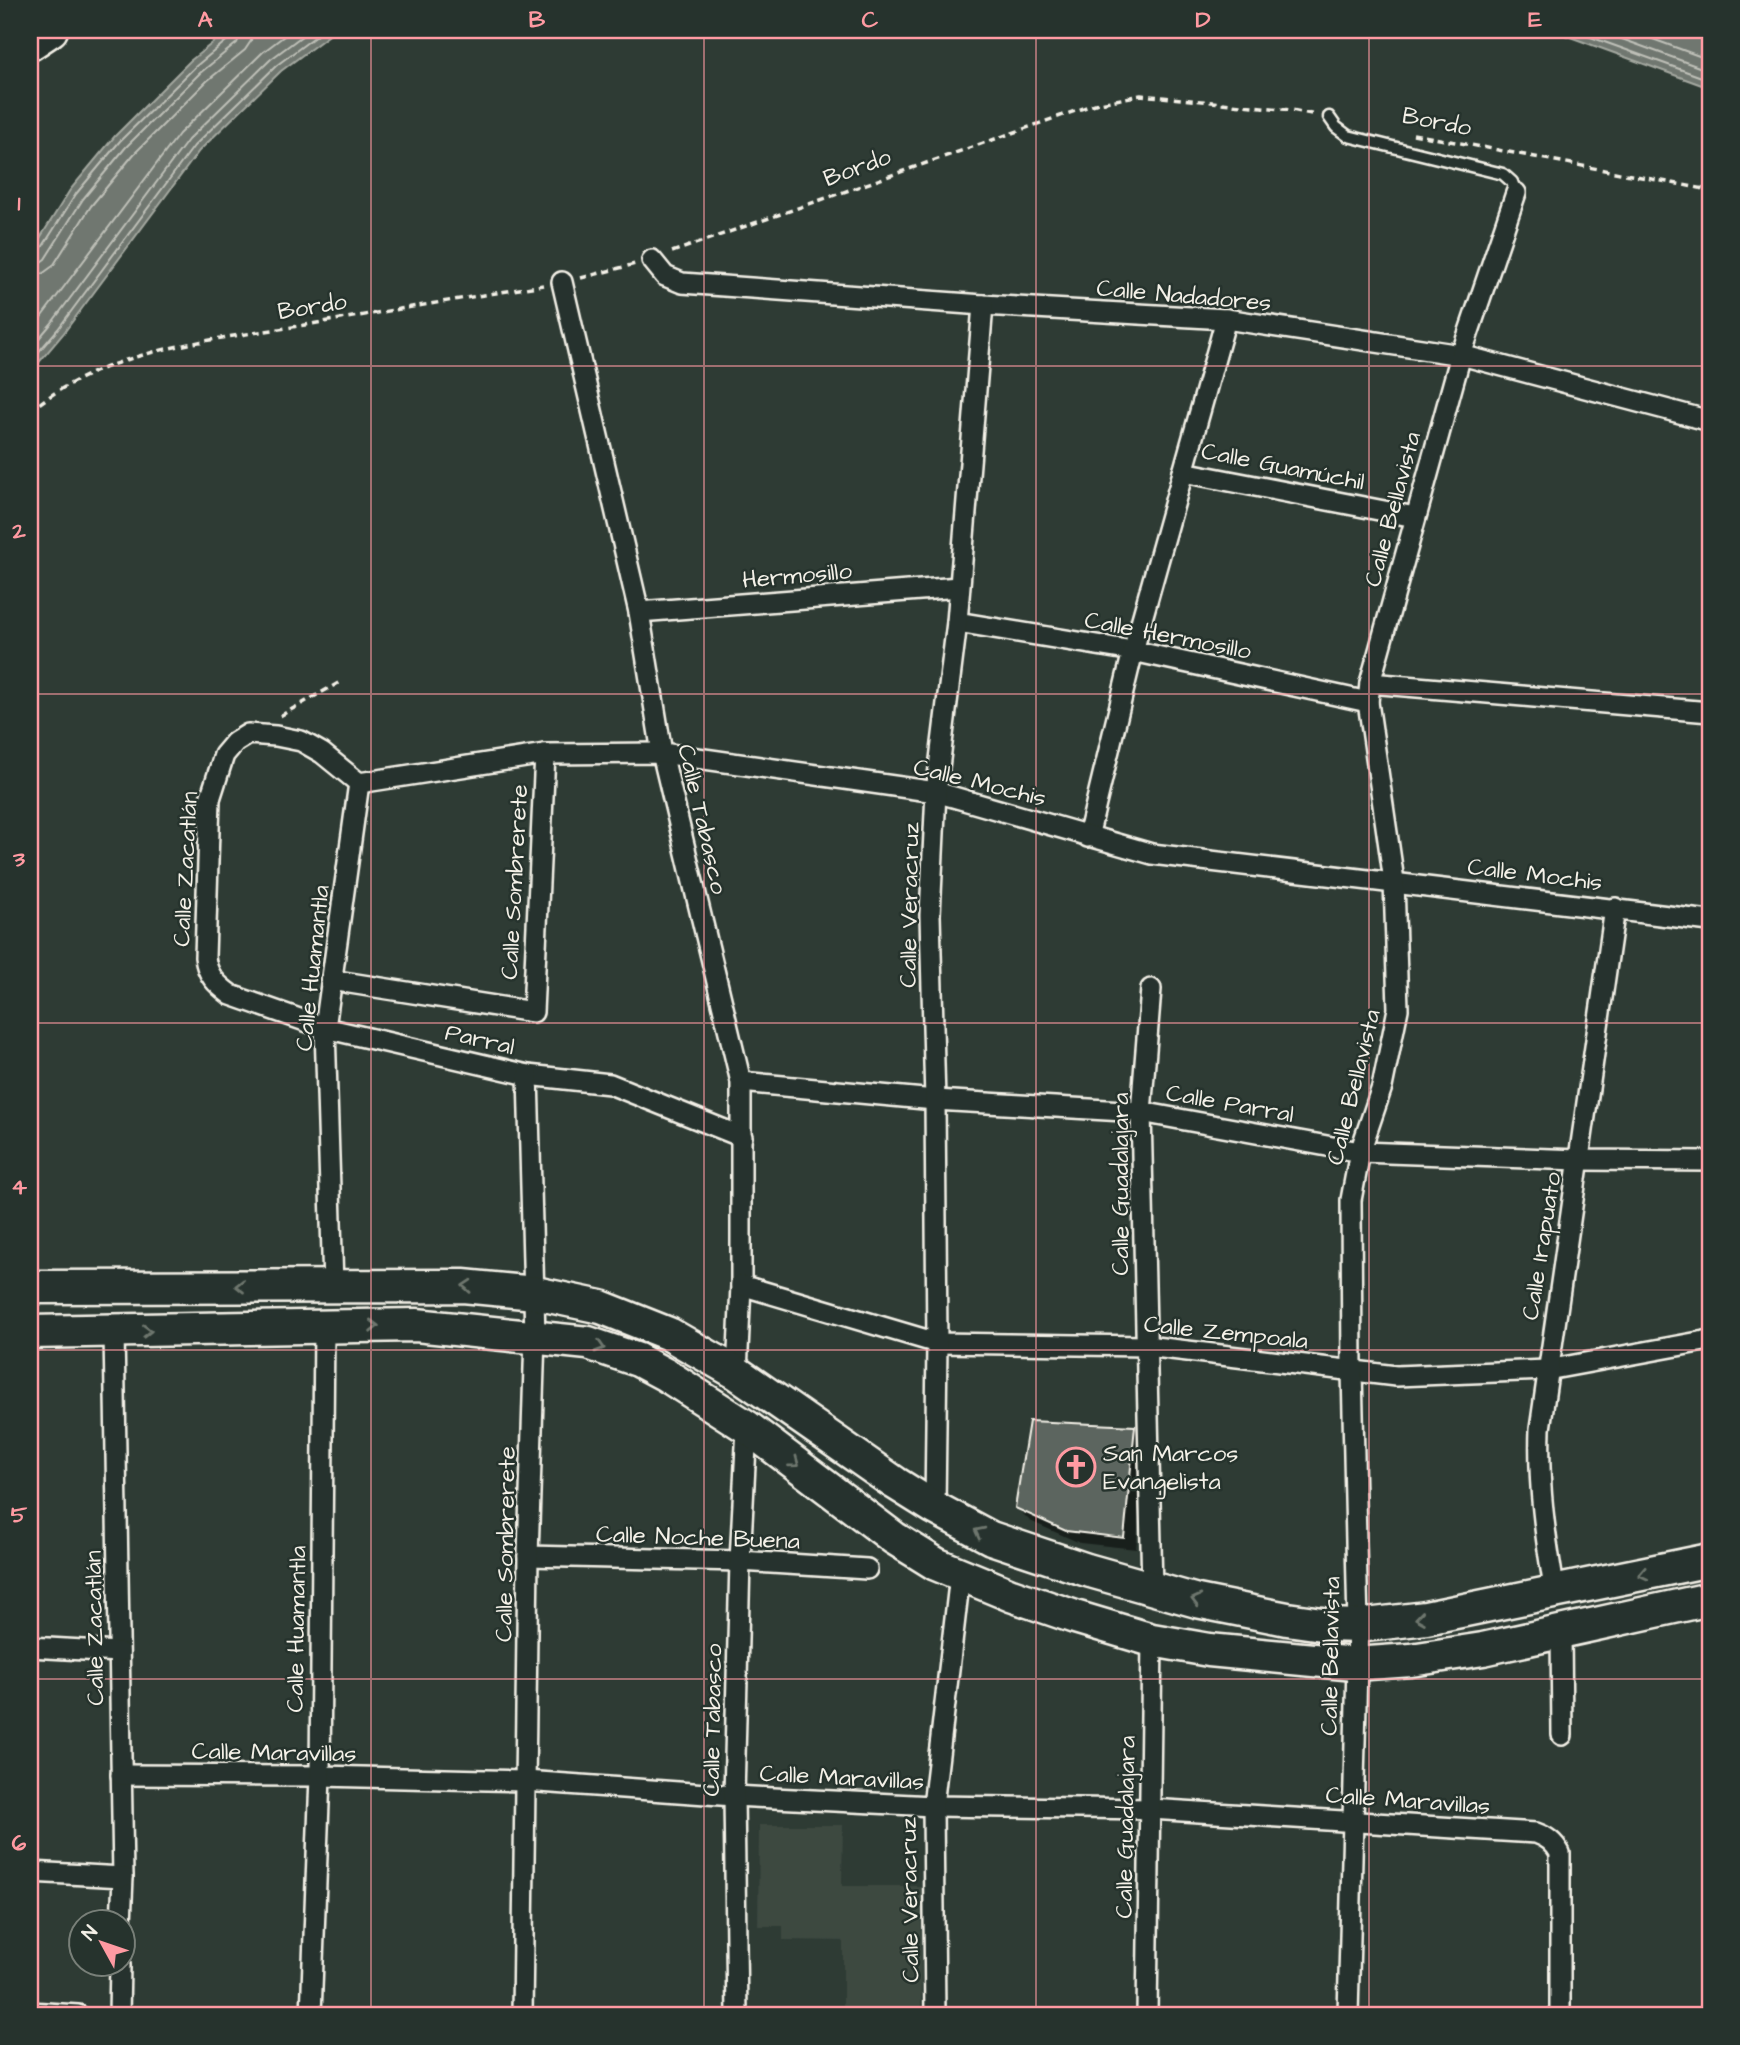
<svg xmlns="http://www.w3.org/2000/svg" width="1740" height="2045" font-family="'Architects Daughter',sans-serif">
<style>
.built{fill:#3c4841}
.water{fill:#6f7770;stroke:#a4a8a0;stroke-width:2}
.shadow{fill:#0007}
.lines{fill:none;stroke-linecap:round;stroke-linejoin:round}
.shore{stroke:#bfc0b8;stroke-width:2}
.building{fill:#5c655e;stroke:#f4f1e8;stroke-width:2}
.lane-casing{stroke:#f4f1e8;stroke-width:15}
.street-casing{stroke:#f4f1e8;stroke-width:24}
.primary-casing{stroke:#f4f1e8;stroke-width:37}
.path{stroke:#f4f1e8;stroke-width:3.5;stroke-dasharray:7 5;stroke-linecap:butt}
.lane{stroke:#26332d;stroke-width:10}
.street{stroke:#26332d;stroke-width:19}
.primary{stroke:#26332d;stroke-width:32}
.oneway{stroke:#6e766e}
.grid{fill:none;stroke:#ff9aa2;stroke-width:2;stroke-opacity:0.55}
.labels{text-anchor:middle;stroke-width:5;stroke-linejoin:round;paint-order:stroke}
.street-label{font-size:24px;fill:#f4f1e8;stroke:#26332d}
.poi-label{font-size:24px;fill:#f4f1e8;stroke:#26332d;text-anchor:start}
.neatline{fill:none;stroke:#ff9aa2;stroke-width:2.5}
.grid-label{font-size:23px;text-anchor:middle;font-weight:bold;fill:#ff9aa2}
</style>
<rect width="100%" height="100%" fill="#2e3b34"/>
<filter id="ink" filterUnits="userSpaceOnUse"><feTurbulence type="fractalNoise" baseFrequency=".0143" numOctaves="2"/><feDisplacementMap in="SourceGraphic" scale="14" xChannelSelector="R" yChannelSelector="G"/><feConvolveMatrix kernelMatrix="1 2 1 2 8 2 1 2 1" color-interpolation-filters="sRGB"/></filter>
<g filter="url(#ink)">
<path class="built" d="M759 1825H843L842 1886H922L921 2015H843V1941L783 1940V1926H758Z"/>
<g class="water">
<path d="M229 30H336L281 71 199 151 63 334 30 373V254L70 190 115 136 190 61Z"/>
<path d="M1551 30H1710V88Z"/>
</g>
<path class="shadow" d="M1135 1428 1147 1440 1136 1549 1080 1543 1030 1521 1017 1508Z"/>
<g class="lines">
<g class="shore">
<path d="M1571 30 1710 80"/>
<path d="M1597 30 1710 71"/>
<path d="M1628 30 1710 60"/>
<path d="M30 256 38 254 76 194 120 141 195 67 231 37 233 30"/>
<path d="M30 265 38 264 45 259 83 199 126 147 200 73 237 43 242 30"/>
<path d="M30 276 42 274 53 266 91 206 134 154 207 81 245 50 251 41 252 30"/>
<path d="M30 332 179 134 263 52 292 30"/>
<path d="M30 349 51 324 188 140 271 59 310 30"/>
<path d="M30 362 58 329 194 146 277 65 324 30"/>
</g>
</g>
<path class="building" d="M1029 1421 1135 1426 1124 1538 1066 1531 1015 1508Z"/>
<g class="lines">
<defs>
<path id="lane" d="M1329 117 1336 127 1348 136 1503 174 1512 182 1516 193"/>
<g id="street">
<path d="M652 260 665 276 682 283 983 305 1226 319 1461 355 1710 421"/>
<path d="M562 282 639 612 662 753 741 1082V1285L737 1373"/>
<path d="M1183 472 1415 517"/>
<path d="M639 612 959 587"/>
<path d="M957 622 1133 651 1368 702"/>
<path d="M1370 683 1710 712"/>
<path d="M1088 837 1133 651 1226 319"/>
<path d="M331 980 533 1012 545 754"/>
<path d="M1151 989 1141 1112 1152 1588"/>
<path d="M741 1082 935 1100 1141 1112 1360 1152 1579 1160 1710 1161"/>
<path d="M742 1137 610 1084 528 1075 325 1028 231 995C216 984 207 975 205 957L210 799 224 755 235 742 248 734 276 736 301 741 322 753 359 783 545 754 662 753 936 792 1152 854 1710 921"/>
<path d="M333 1285 325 1028 359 783"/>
<path d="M741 1285 937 1343 1146 1346 1396 1376 1547 1370 1710 1340"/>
<path d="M114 1332 123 1877 121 1923"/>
<path d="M935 1508 937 1343 935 1100 930 915 936 792 957 622 983 305"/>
<path d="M528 1556 740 1561 867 1569"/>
<path d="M1555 1593C1545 1535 1538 1487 1540 1429L1615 908"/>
<path d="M1561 1632 1562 1735"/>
<path d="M30 1647 119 1652"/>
<path d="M121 1775 320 1776 525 1781 734 1796 933 1806 1150 1809 1536 1833C1547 1837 1554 1842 1560 1853V2015"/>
<path d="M30 1872 123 1877"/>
<path d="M30 2012 78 2015"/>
<path d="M119 2015 120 1965"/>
<path d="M311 2015 320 1776 324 1327"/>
<path d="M522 2015 528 1556 535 1336 528 1075"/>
<path d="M737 2015 734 1796 740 1561 747 1427"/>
<path d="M935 2015 933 1806 960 1575"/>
<path d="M1147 2015 1152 1640"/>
<path d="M1348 2015 1358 1626 1352 1371 1351 1200 1360 1152 1382 1087 1398 1009 1394 881 1368 702 1370 683 1461 355 1516 193"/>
</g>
<g id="primary">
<path d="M30 44 51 30"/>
<path d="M30 1287 463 1286 535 1293 601 1307 669 1334 737 1373 895 1483 935 1508 991 1538 1087 1570 1197 1601 1287 1619 1329 1625 1358 1626 1426 1618 1710 1560"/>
<path d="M30 1332 416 1325 588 1343 638 1360 666 1375 747 1427 894 1538 936 1564 1011 1595 1075 1617 1152 1640 1209 1650 1355 1664 1411 1660 1483 1649 1710 1599"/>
</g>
</defs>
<use href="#lane" class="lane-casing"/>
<use href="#street" class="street-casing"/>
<use href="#primary" class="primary-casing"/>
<g class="path">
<path d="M1413 134 1710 190"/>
<path d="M672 252 1095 104 1141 95 1292 110 1316 115"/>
<path d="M581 278 635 264"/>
<path d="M30 411C107 347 216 340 311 324 388 311 466 298 543 285"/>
<path d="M280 716 340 682"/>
</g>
<use href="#lane" class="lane"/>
<use href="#street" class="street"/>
<use href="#primary" class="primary"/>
</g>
<defs><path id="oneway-chevron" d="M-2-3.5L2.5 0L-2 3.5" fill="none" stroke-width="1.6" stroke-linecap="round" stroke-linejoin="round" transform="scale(1.75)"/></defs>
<g class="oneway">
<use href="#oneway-chevron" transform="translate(240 1286) rotate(180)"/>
<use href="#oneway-chevron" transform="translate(467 1286) rotate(-176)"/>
<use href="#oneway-chevron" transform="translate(374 1326) rotate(-1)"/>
<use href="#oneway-chevron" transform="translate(147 1331) rotate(-1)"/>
<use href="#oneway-chevron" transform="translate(600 1347) rotate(17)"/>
<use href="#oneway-chevron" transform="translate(795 1463) rotate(37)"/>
<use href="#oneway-chevron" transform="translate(979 1532) rotate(-153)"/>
<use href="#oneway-chevron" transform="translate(1643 1574) rotate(168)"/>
<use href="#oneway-chevron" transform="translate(1196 1600) rotate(-166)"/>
<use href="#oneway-chevron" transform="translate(1420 1618) rotate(172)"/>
</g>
</g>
<path class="grid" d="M371 30V2015M704 30V2015M1036 30V2015M1369 30V2015M30 366H1710M30 694H1710M30 1023H1710M30 1350H1710M30 1679H1710"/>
<defs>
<symbol id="church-ring" viewBox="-11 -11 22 22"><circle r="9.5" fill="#26332d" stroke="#ff9aa2" stroke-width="1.5"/><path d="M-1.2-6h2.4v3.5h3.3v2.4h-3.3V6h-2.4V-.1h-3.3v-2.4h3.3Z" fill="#ff9aa2"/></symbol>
</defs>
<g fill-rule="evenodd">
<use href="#church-ring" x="1054" y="1445" width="44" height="44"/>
</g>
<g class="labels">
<g class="street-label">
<text transform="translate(1437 121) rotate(11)" y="8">Bordo</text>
<text transform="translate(857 167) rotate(-20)" y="8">Bordo</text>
<text transform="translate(1184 295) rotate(5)" y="8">Calle Nadadores</text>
<text transform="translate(312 306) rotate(-9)" y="8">Bordo</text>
<text transform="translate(1283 466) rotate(11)" y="8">Calle Guamúchil</text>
<text transform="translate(1392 509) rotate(-75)" y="8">Calle Bellavista</text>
<text transform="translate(797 575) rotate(-5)" y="8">Hermosillo</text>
<text transform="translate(1168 635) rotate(11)" y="8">Calle Hermosillo</text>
<text transform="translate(980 782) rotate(14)" y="8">Calle Mochis</text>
<text transform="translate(703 819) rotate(77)" y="8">Calle Tabasco</text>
<text transform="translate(185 869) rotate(-87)" y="8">Calle Zacatlán</text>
<text transform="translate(1535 874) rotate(7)" y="8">Calle Mochis</text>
<text transform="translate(514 882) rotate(-87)" y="8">Calle Sombrerete</text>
<text transform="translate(909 905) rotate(-89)" y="8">Calle Veracruz</text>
<text transform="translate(312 968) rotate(-84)" y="8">Calle Huamantla</text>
<text transform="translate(480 1039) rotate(13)" y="8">Parral</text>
<text transform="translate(1353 1087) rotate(-76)" y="8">Calle Bellavista</text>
<text transform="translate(1230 1103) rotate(10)" y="8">Calle Parral</text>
<text transform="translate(1120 1184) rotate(-90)" y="8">Calle Guadalajara</text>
<text transform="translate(1541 1246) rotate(-81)" y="8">Calle Irapuato</text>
<text transform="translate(1226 1332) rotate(6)" y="8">Calle Zempoala</text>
<text transform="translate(698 1537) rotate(2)" y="8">Calle Noche Buena</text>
<text transform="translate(505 1544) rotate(-89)" y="8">Calle Sombrerete</text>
<text transform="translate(94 1628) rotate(-91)" y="8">Calle Zacatlán</text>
<text transform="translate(296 1629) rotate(-89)" y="8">Calle Huamantla</text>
<text transform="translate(1330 1656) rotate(-89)" y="8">Calle Bellavista</text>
<text transform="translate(712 1720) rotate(-89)" y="8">Calle Tabasco</text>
<text transform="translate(274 1752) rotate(1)" y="8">Calle Maravillas</text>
<text transform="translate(842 1777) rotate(3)" y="8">Calle Maravillas</text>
<text transform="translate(1408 1800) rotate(4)" y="8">Calle Maravillas</text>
<text transform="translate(1125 1827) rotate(-89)" y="8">Calle Guadalajara</text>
<text transform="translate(909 1900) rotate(-91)" y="8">Calle Veracruz</text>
</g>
<g class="poi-label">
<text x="1103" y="1461">San Marcos<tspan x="1103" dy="28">Evangelista</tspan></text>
</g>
</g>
<rect width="1740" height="2045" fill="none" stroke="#26332d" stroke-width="77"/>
<g transform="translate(102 1943) rotate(310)"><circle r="33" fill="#26332d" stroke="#787f78" stroke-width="2"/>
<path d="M0-5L12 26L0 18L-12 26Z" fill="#ff9aa2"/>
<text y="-10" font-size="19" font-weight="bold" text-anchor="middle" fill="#f4f1e8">N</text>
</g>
<rect x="38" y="38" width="1664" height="1969" class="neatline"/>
<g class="grid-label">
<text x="205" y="27">A</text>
<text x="537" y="27">B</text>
<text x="870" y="27">C</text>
<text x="1203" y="27">D</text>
<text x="1535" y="27">E</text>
<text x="19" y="210">1</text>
<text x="19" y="538">2</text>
<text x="19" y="866">3</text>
<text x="19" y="1194">4</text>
<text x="19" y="1522">5</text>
<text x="19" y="1850">6</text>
</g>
</svg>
